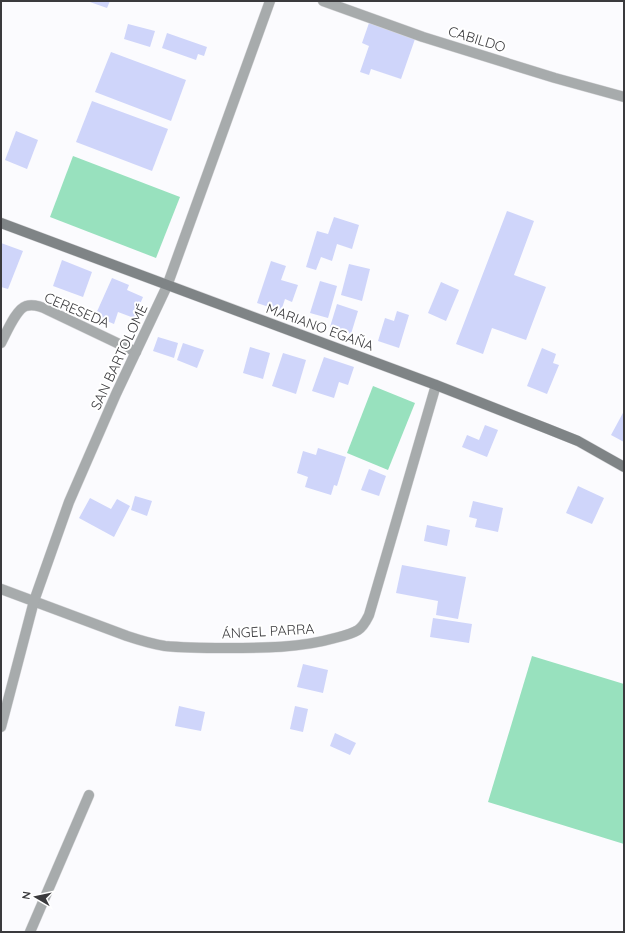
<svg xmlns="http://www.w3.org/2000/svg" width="625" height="933" font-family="Quicksand,sans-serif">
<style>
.green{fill:#98e1be}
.building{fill:#cfd5fa}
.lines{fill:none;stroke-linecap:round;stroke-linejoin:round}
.street-casing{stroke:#d8d8db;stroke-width:11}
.secondary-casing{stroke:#d8d8db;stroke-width:11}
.street{stroke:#a7abac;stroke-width:10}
.secondary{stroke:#7f8486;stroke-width:10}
.labels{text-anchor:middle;stroke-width:4;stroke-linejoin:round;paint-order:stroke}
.street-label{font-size:14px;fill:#3a3a3d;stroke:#fff}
</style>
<rect width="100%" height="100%" fill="#fbfbfe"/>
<g class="green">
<path d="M73 156 180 197 156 258 50 217Z"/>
<path d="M373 386 415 403 388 470 347 453Z"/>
<path d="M532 656 624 684V844L488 802Z"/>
</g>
<g class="building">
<path d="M87 1H110L107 8Z"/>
<path d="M369 23 415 39 401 79 371 69 369 75 360 72 369 46 362 43Z"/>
<path d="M128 24 155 31 150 47 124 39Z"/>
<path d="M167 33 207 47 204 56 198 54 196 60 162 48Z"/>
<path d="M111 52 186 80 171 121 95 92Z"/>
<path d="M92 101 168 129 152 171 76 142Z"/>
<path d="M16 131 38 140 27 169 5 160Z"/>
<path d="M507 211 534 221 514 275 546 287 526 340 492 328 483 354 456 344Z"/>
<path d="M334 217 359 225 352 249 337 244 332 261 321 257 316 270 306 267 317 231 328 234Z"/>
<path d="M1 243 23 251 8 289 1 287Z"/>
<path d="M62 260 92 272 83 297 53 286Z"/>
<path d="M271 261 286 266 281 280 298 285 292 302 285 299 281 311 257 303Z"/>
<path d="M349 264 370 269 362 301 341 295Z"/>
<path d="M112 278 129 285 127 290 143 297 134 318 118 312 114 324 95 316Z"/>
<path d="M320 281 337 286 328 318 310 313Z"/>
<path d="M441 282 459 290 446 321 428 313Z"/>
<path d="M337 304 358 311 351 334 330 327Z"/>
<path d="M397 311 409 315 399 348 378 341 385 318 394 321Z"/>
<path d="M158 337 178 343 174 358 153 351Z"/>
<path d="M183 343 204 350 197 368 177 360Z"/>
<path d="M250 347 270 353 263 379 243 373Z"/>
<path d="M542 348 556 354 553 363 559 365 547 394 527 386Z"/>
<path d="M283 353 306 360 296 394 272 386Z"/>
<path d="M324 357 354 367 348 385 339 382 334 398 312 391Z"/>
<path d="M624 411V442L611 435Z"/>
<path d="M485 425 498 430 487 457 462 447 467 435 479 440Z"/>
<path d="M318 448 346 457 337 486 334 485 331 495 305 487 308 477 297 473 303 451 316 455Z"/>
<path d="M369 469 386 476 379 496 361 490Z"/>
<path d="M578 486 604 498 592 524 566 513Z"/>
<path d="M135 496 152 501 147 516 131 510Z"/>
<path d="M90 498 111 509 117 499 130 506 114 537 79 518Z"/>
<path d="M473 501 503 508 498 532 475 527 477 519 469 517Z"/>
<path d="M427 525 450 530 447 546 424 541Z"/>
<path d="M402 565 466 577 458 619 436 615 438 601 396 593Z"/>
<path d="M433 618 472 624 469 643 430 637Z"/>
<path d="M303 664 328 670 323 693 297 687Z"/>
<path d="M179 706 205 712 201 731 175 726Z"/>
<path d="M295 706 308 709 303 732 290 729Z"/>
<path d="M335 733 356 743 350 755 330 746Z"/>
</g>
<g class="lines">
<defs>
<g id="street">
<path d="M323 1 423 37 555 78 624 97"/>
<path d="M1 343C6 334 16 309 26 306 33 304 42 307 48 310L136 352"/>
<path d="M1 589 127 636C139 640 152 644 165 646 186 648 206 648 226 648 263 648 300 648 335 638 343 636 352 634 358 630 364 626 366 621 369 615L436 385"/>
<path d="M1 727 34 601 69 502 116 394 167 286 270 1"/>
<path d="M30 932 89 795"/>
</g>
<path id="secondary" d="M1 223 436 385 548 429 578 441 624 467"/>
</defs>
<use href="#street" class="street-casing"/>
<use href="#secondary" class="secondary-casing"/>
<use href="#street" class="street"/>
<use href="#secondary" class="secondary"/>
</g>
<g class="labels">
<g class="street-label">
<text transform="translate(477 39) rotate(17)" y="5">CABILDO</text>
<text transform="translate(77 310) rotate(23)" y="5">CERESEDA</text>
<text transform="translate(320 327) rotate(20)" y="5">MARIANO EGAÑA</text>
<text transform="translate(119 357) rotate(-65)" y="5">SAN BARTOLOMÉ</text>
<text transform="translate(268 631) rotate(-3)" y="5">ÁNGEL PARRA</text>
</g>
</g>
<rect width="625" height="933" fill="none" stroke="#3a3a3d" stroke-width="4"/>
<g transform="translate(36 897) rotate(279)" stroke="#ffffff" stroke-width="3" paint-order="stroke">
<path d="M0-3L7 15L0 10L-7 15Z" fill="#3a3a3d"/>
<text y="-6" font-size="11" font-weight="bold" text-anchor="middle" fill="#3a3a3d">N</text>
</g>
</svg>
